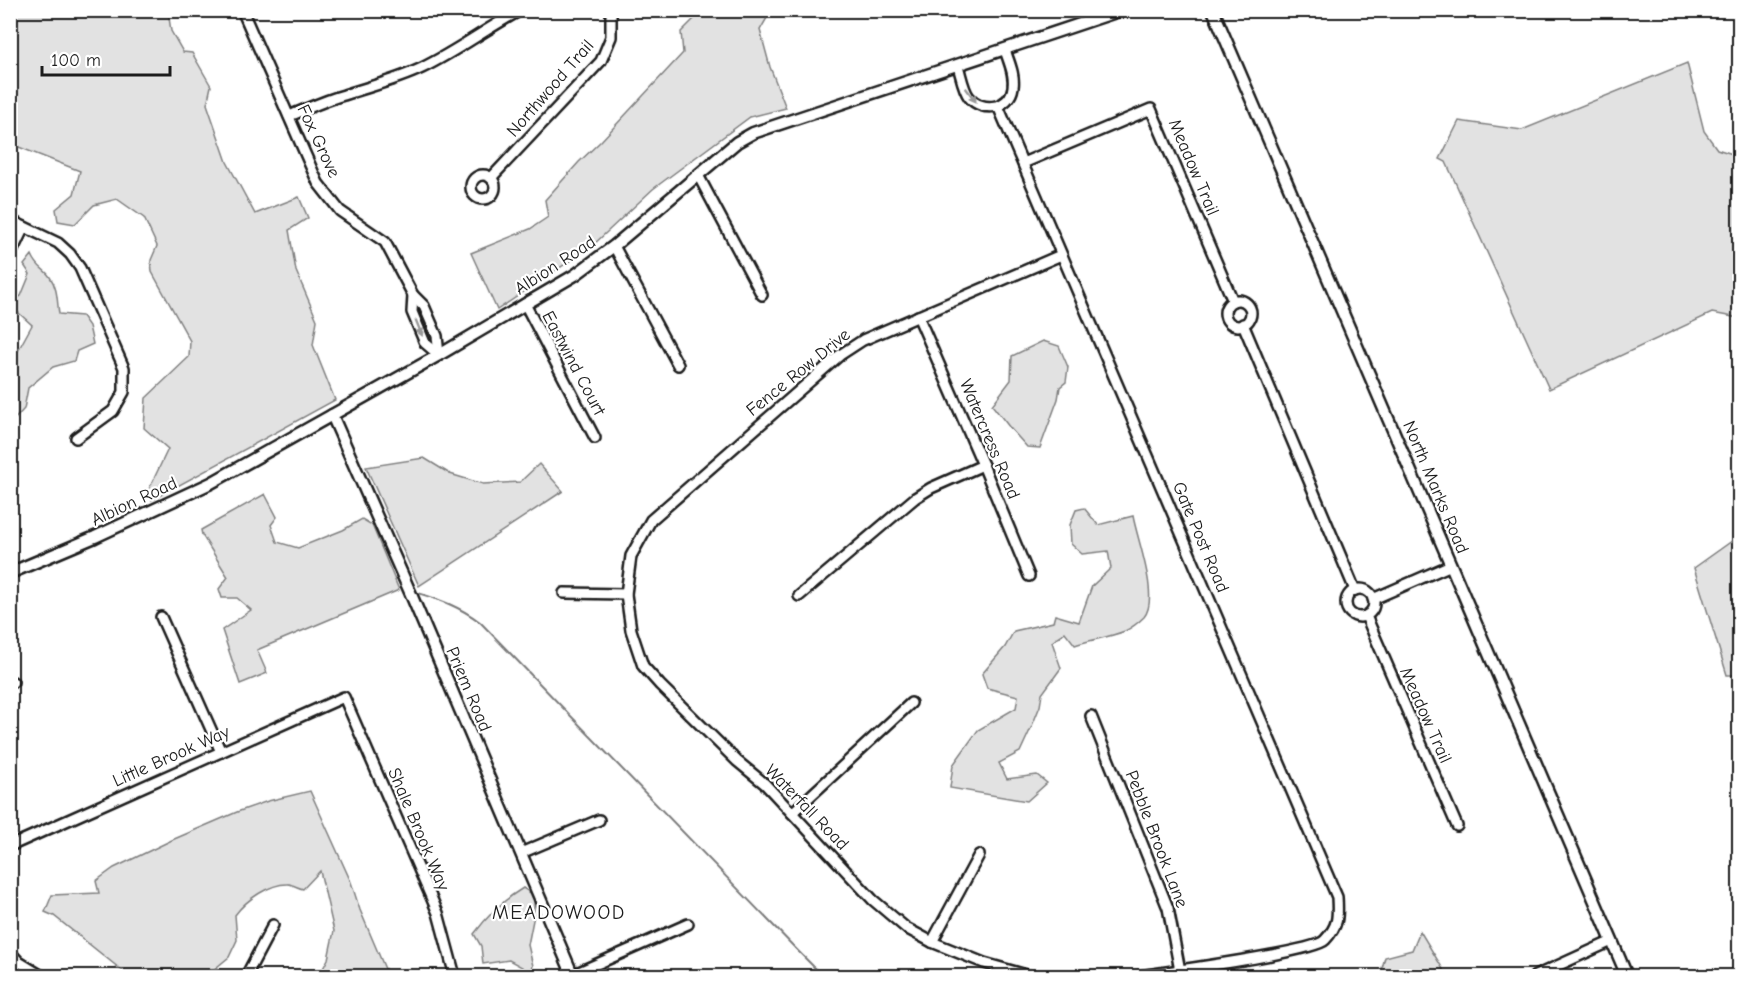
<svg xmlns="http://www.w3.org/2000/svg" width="1750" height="987" font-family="'Comic Neue',sans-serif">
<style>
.green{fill:#e2e2e2;stroke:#7f7f7f;stroke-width:1.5}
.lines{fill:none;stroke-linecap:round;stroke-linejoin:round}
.stream{stroke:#7a7a7a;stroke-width:2}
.minor-casing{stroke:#1c1c1c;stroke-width:14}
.tertiary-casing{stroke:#1c1c1c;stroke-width:15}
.minor{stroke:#fff;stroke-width:9}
.tertiary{stroke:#fff;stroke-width:10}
.oneway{fill:#999}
.labels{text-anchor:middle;stroke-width:4.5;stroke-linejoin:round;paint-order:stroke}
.street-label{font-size:18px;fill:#1c1c1c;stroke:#fff}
.neighbourhood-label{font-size:20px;letter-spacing:1.5px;fill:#1c1c1c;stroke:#fff}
</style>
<rect width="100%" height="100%" fill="#fff"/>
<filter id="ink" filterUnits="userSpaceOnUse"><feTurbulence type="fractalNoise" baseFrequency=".0167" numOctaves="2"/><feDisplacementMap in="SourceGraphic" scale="12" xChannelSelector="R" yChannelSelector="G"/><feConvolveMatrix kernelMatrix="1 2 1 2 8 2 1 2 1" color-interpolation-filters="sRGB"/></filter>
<g filter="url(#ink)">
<g class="green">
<path d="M10 11H168L171 31 183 52 192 53 211 86 207 104 227 162 255 214 299 197 308 218 289 230 296 271 317 320 313 345 335 400 152 500 149 489 168 449 144 428 146 398 189 357 190 341 152 272 151 260 157 246 144 218 117 199 94 205 75 224 58 221 56 209 74 194 80 171 11 144Z"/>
<path d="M702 11H724L733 16 732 11H771L760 30 770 67 786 108 750 117 653 189 592 246 497 310 471 253 530 229 548 217 545 200 579 162 601 141 683 53 681 32Z"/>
<path d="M1687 63 1704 131 1717 149 1739 156V318L1712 313 1549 389 1446 162 1440 159 1459 121 1522 130Z"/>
<path d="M32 255C38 269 44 268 50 277 58 288 57 302 59 314L82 316 89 326 93 344 77 351 74 361 53 367 28 388 24 409 11 423V358L15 356 32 325 11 306V302L21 296 30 274 24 265Z"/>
<path d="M1043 341 1059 346 1068 367 1066 382 1060 387 1058 399 1040 448 1027 447 1010 428 992 405 1011 380 1012 356Z"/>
<path d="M424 458 450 474 483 484 520 482 539 464 563 491 419 586 366 467Z"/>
<path d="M265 494 277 517 271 525 277 542 298 548 343 530 362 519 372 525 399 590 257 650 267 673 240 684 222 630 251 610 237 598H222L219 589 228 577 202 535 201 530Z"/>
<path d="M1084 508 1098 525 1133 516C1137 539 1160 598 1144 617 1140 621 1131 628 1125 631 1110 637 1091 640 1075 645L1065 632 1052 642 1061 668 1042 694 1040 706 1032 726 1020 752 999 763 1007 779 1037 775 1047 783 1027 801 950 788 953 765 978 730 1016 708 1018 696 987 688 982 674 1005 647 1014 631 1053 622 1055 615 1079 622 1092 586 1111 568 1108 551 1082 554 1071 544 1070 525 1076 510Z"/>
<path d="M1739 536V675H1727L1694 568Z"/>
<path d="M310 791 351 882 360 910 388 976H319L328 959 334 931 320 871 303 889C299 888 293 885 289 884 270 883 246 900 235 915L237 940 229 957 206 976H189L175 970 124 972 54 916 45 912 52 895 99 893 96 881 114 868 172 840 237 812 268 801Z"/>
<path d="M523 888 534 895V915L528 945 533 966 529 974 522 967 509 960 483 964 481 946 474 934C488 915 503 900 523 888Z"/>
<path d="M1420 931 1443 969 1441 976H1373L1381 972 1385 957 1412 950Z"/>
</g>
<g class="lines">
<path class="stream" d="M418 593C441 600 460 607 480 622L798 951 817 970 825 976"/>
<defs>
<g id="minor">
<path d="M242 10 318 183 340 211 385 242 413 295 424 306 437 336 439 355"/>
<path d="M958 66C961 75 963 89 969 97 982 113 1010 109 1013 87 1015 75 1009 62 1005 50"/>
<path d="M998 106 1337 897C1338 916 1339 925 1325 940 1314 952 1165 972 1139 976"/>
<path d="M289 116C307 109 325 100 344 95 371 86 397 80 422 68 457 51 487 28 521 10"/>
<path d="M1023 163 1151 109 1233 301"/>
<path d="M698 175 762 295"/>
<circle cx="483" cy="187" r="12"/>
<path d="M491 178 601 61 611 37V10"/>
<path d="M10 220 58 243 70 254 80 268 124 368V392L113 411 76 438"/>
<path d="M614 246 678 365"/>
<path d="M10 256 24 227"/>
<path d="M413 295 412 312 425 343 439 355"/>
<circle cx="1238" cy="313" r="13"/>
<path d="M525 304 595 438"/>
<path d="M918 316 983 465 1029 576"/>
<path d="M1243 324 1355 590"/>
<circle cx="1360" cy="603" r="14"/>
<path d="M564 593 626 594"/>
<path d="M799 596 915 498 931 488 983 465"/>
<path d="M1373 599 1451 565"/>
<path d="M1366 616 1457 826"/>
<path d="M161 617 221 752"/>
<path d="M10 683 13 682"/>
<path d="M1091 716 1168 908 1181 976"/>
<path d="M792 813 911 703"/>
<path d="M10 846 344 697 438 913 455 976"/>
<path d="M521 853 599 820"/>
<path d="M932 942 979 855"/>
<path d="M10 952 19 962 42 976"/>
<path d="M572 975 688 924"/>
<path d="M246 976 273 925"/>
<path d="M1030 976 984 963 932 942 906 928 873 900 765 784 737 761 660 685 643 666 631 630 626 594 631 556 651 520 840 355 863 340 1061 255"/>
<path d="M1535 976 1612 941"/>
</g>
<g id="tertiary">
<path d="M1213 10 1627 976"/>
<path d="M332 415 410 592 573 976"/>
<path d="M10 573 95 537 211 483 439 355 575 275 614 246 737 142 753 133 1122 10"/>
</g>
</defs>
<use href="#minor" class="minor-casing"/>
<use href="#tertiary" class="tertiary-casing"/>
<use href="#minor" class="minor"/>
<use href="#tertiary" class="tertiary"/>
</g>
<defs><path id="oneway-solid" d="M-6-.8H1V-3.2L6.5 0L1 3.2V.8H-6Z" transform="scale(1.5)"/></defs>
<g class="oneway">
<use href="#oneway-solid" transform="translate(971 95) rotate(54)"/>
<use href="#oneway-solid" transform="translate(419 328) rotate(68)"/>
</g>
</g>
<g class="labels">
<g class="street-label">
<text transform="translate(550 88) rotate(-49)" y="6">Northwood Trail</text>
<text transform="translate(319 141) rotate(65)" y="6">Fox Grove</text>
<text transform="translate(1194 167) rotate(67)" y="6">Meadow Trail</text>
<text transform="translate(555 265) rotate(-33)" y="6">Albion Road</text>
<text transform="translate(574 363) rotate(62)" y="6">Eastwind Court</text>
<text transform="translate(798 372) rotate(-39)" y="6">Fence Row Drive</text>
<text transform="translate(990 439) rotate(67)" y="6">Watercress Road</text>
<text transform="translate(1436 487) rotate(67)" y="6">North Marks Road</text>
<text transform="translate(134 501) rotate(-25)" y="6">Albion Road</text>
<text transform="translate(1201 537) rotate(67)" y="6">Gate Post Road</text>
<text transform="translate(469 689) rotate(67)" y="6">Priem Road</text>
<text transform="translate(1426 715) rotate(66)" y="6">Meadow Trail</text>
<text transform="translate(171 756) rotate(-24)" y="6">Little Brook Way</text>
<text transform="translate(807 807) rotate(46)" y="6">Waterfall Road</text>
<text transform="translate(419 829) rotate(67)" y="6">Shale Brook Way</text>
<text transform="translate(1157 839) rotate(69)" y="6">Pebble Brook Lane</text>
</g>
<g class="neighbourhood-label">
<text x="559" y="919">MEADOWOOD</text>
</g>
</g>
<rect width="1750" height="987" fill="none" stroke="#fff" stroke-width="36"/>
<rect x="18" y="18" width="1714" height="951" fill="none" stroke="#1c1c1c" stroke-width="2" filter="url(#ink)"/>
<path d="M42 66v9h128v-9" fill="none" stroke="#1c1c1c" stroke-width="3"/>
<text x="51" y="66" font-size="18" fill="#1c1c1c" stroke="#ffffff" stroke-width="4.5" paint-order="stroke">100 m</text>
</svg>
